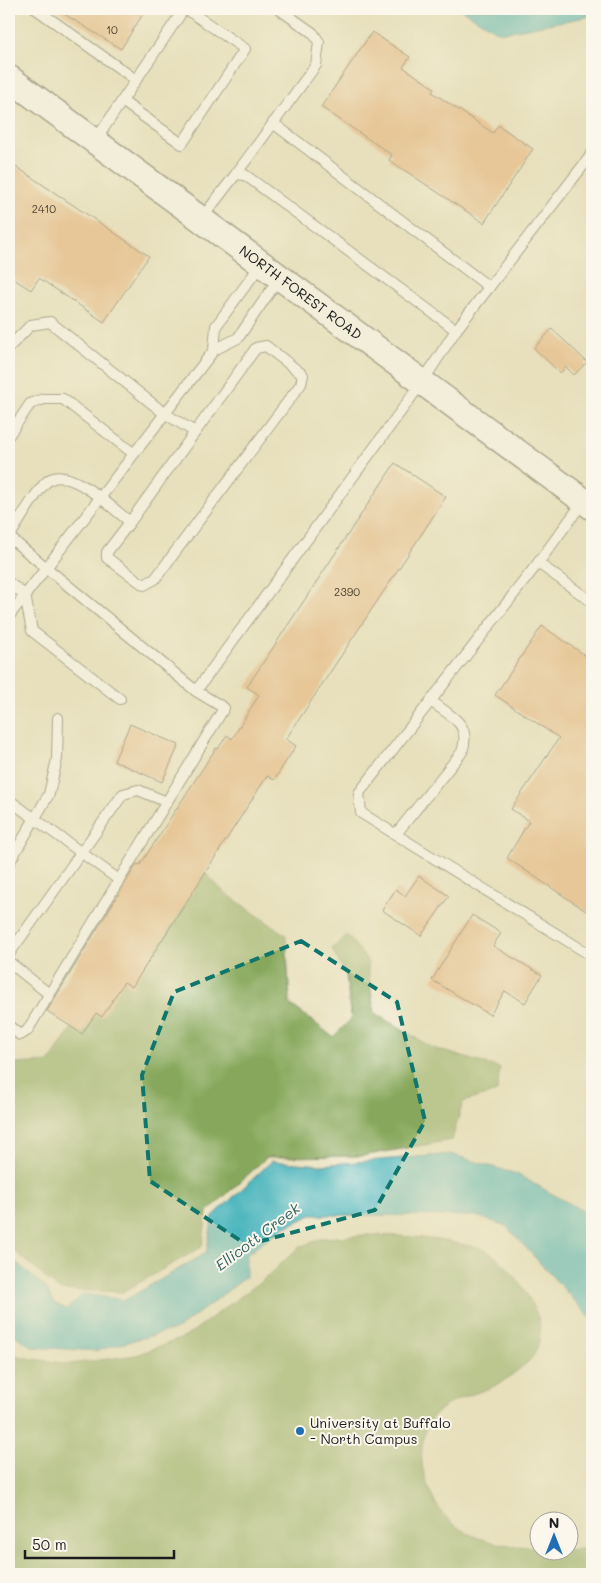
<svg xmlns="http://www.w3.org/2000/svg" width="601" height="1583" font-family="Mali,sans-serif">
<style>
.forest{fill:#87a85c;stroke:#52623c}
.water{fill:#42b2bb;stroke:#2f676c}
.building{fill:#e6a96d}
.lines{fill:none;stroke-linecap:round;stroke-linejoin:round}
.service-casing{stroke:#636154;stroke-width:12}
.tertiary-casing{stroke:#636154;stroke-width:28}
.service{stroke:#fff;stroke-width:10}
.tertiary{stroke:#fff;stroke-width:25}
.marked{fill:none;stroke:#0f766e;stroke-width:4;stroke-dasharray:10 6;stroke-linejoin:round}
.poi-dot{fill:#1f6fb2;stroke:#fbf7ec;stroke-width:2}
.labels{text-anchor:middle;stroke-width:4;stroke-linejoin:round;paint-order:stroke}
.number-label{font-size:11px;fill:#4e3f30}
.street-label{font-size:14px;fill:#1c1c1c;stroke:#fbf7ec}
.poi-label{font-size:14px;fill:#1c1c1c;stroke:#fbf7ec;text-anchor:start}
.water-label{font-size:15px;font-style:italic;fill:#2d6064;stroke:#fbf7ec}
</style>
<rect width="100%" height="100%" fill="#fbf7ec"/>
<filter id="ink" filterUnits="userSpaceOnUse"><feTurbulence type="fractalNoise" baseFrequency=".02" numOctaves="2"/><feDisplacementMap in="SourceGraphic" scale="10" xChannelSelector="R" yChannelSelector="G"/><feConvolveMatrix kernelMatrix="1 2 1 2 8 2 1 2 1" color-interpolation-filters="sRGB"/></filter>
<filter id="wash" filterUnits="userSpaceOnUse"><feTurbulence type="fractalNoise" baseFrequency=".0096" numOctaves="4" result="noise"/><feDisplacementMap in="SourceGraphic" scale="20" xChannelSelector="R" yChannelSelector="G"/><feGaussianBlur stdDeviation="1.12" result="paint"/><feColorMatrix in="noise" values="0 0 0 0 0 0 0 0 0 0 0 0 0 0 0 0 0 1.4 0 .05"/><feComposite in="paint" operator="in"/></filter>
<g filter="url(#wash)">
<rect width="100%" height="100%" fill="#e8e0bc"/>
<g class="forest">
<path d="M188 855 224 892 286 935 290 1004 333 1037 351 1019 346 976 332 949 347 935 367 960 374 1013 433 1048 500 1068 497 1092 463 1102 452 1140 362 1156 267 1157 207 1212 202 1247 123 1292 59 1290 9 1246V1062L11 1064 49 1062Z"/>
<path d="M364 1235C397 1235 428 1237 461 1244 468 1246 477 1246 483 1249 507 1261 525 1288 536 1312 543 1326 541 1349 529 1361 521 1368 511 1376 502 1382 479 1396 446 1396 430 1421 422 1432 420 1456 423 1469 436 1531 480 1546 538 1547V1550L592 1549V1562L584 1574H9V1353L26 1358 70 1364 136 1355 185 1337 263 1280 299 1247 323 1238Z"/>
</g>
<g class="water">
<path d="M460 9H592V16L500 33Z"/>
<path d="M451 1154 517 1174 592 1216V1320L506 1226 476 1216 312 1215 285 1227 246 1255V1277L179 1328 96 1351 32 1347 9 1331V1256L46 1288 54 1303 67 1309 83 1294 125 1300 206 1253 213 1216 272 1161 321 1165Z"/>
</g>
<g id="blocks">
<g class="building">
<path d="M56 9H146L121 49Z"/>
<path d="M372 32 410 57 403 67 434 88 432 92 493 133 498 125 533 149 484 223 389 160 392 155 321 107Z"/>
<path d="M9 162 149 256 104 322 39 278 31 290 9 276Z"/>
<path d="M552 329 587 362 574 375 566 367 560 373 534 348Z"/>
<path d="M395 463 446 497 286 739 296 746 274 780 267 776 132 987 124 982 102 1017 96 1013 82 1034 47 1011 137 864 140 865 216 748 218 749 227 735 232 739 259 695 247 687Z"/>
<path d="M542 626 592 660V915L507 858 529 821 511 809 559 738 495 695Z"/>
<path d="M130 724 179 745 162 782 114 761Z"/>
<path d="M419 876 449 896 421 936 382 910 396 889 405 896Z"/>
<path d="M472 915 501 933 493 946 542 975 525 1003 505 991 490 1015 432 980Z"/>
</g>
</g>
</g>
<g filter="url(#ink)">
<use href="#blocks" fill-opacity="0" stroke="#636154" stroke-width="1"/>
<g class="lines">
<defs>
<g id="service">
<path d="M36 9 136 80 95 141"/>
<path d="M136 80 184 9"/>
<path d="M122 101 182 144 245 49 186 9"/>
<path d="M273 123 489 287"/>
<path d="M236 174 316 65 319 42 313 33 279 9"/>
<path d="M202 218 236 174 245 175 456 330"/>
<path d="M9 347 31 325 50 322 164 413 195 432"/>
<path d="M214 350 216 326 262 263"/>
<path d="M9 435 30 404 44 399H63L133 453"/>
<path d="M583 502 538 563 359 793 361 813 592 956"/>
<path d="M9 537C17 525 39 486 49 480 70 466 113 509 130 522L107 552V558L144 585 155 579 301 384 303 375 266 346 256 348 130 522"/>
<path d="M9 537 196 691 224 708 27 1031 20 1035 9 1026"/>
<path d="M538 563 592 602"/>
<path d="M9 583 25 595 32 631 120 699"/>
<path d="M9 616 214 350 238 338 280 277"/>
<path d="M196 691 423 381 456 330 592 154"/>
<path d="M9 800 119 880"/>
<path d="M396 834 462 752C472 723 451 717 431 701"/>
<path d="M9 863 49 794 57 759 58 718"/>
<path d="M9 954 123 794 138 790 167 802"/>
<path d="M9 962 49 994"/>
</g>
<g id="tertiary">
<path id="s1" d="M9 78 592 507"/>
</g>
</defs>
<use href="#service" class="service-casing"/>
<use href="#tertiary" class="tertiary-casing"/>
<use href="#service" class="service"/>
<use href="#tertiary" class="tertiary"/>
</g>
</g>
<path d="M0 0H601V1583H0ZM301 941 397 1002 425 1121 375 1210 247 1245 150 1181 142 1075 174 992Z" fill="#e8e0bc" fill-opacity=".55" fill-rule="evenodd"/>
<path class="marked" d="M301 941 397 1002 425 1121 375 1210 247 1245 150 1181 142 1075 174 992Z"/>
<circle class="poi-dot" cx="300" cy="1431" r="5"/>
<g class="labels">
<g class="number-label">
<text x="112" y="34">10</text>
<text x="44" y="213">2410</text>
<text x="347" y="596">2390</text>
</g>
<g class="street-label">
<text dy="5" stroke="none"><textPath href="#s1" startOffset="362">NORTH FOREST ROAD</textPath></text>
</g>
<g class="poi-label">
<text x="310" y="1428">University at Buffalo<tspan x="310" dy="16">- North Campus</tspan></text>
</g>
<g class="water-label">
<text transform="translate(258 1237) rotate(-37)" y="5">Ellicott Creek</text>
</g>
</g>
<rect width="601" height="1583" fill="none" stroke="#fbf7ec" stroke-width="30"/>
<g transform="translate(554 1536)"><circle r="24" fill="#fbf7ec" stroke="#a29f99"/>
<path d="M0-4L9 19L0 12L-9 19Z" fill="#1f6fb2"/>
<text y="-8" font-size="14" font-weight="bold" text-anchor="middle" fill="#1c1c1c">N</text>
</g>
<path d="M25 1550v8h149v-8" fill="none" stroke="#1c1c1c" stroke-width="2.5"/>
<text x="32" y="1550" font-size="15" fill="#1c1c1c" stroke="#fbf7ec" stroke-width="4" paint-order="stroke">50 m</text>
</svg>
